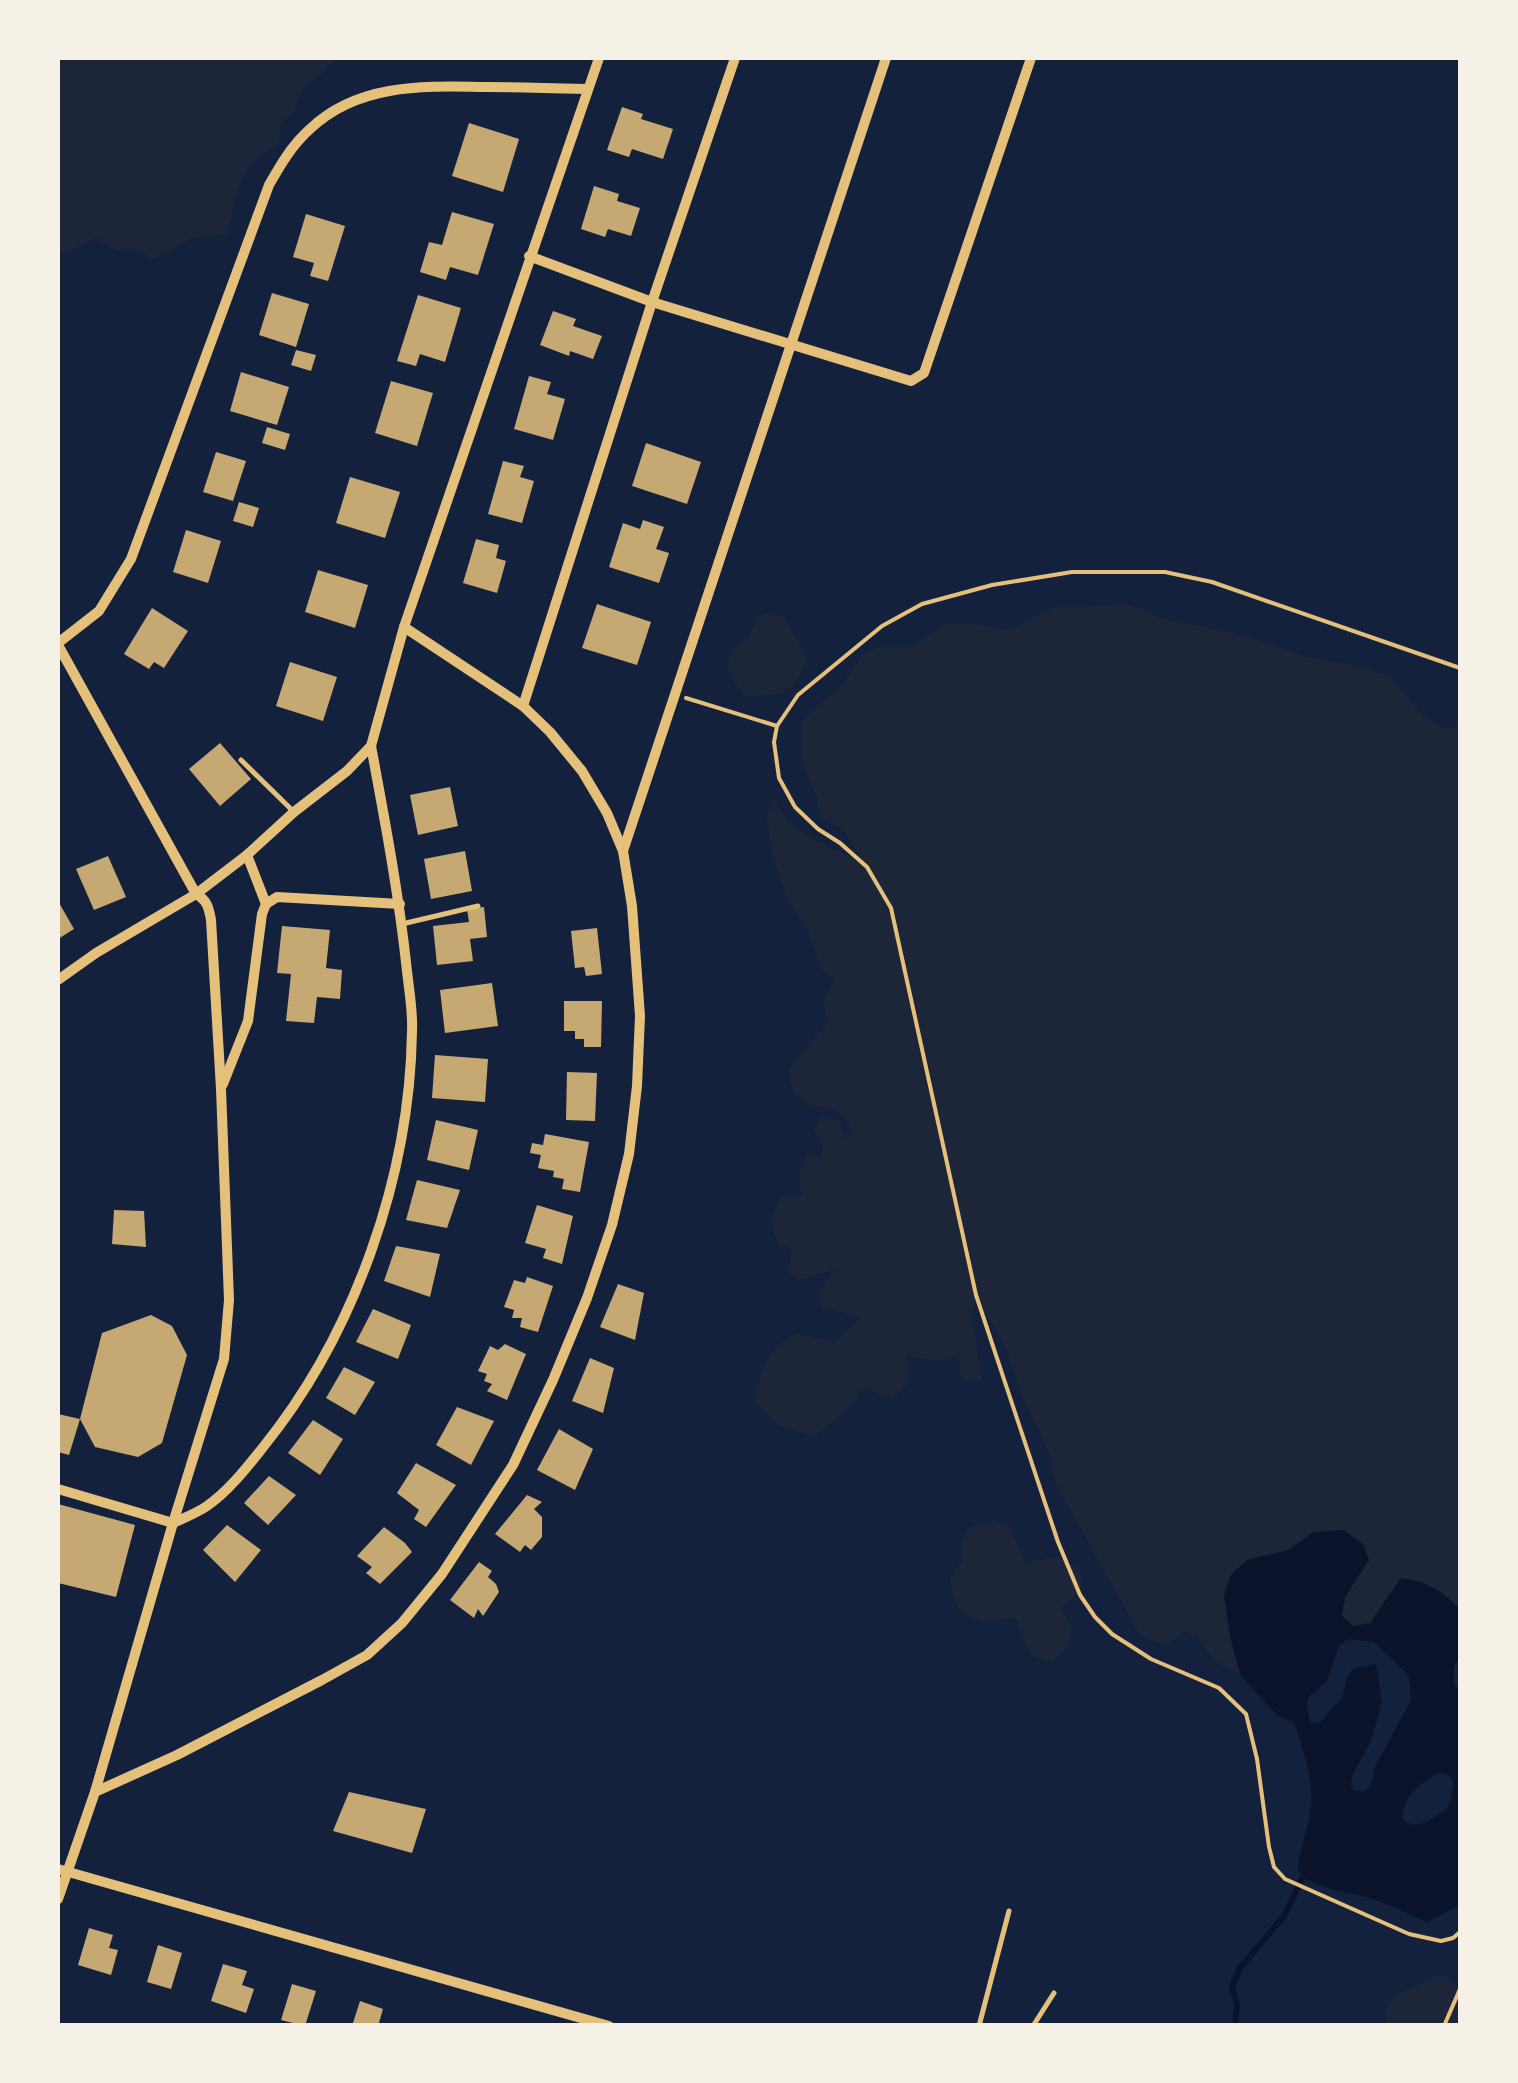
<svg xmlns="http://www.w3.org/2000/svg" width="1518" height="2083" font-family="'Fira Sans Condensed',sans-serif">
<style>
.green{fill:#1d2539}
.water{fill:#0b132b;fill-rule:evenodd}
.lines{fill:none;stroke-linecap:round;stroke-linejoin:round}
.stream{stroke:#0b132b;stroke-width:6}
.building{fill:#c6a872}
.path{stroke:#e5c07b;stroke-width:4}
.service{stroke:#e5c07b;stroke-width:5}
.minor{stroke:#e5c07b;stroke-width:10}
</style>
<rect width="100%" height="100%" fill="#14213d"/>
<g class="green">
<path d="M58 58H335L324 72 302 88 294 112 279 126 280 143C236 166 239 190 227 234L192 238 153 260 138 249 116 251 96 238 58 256Z"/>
<path d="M1128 604 1163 619 1229 632 1310 658 1348 664 1389 676 1424 717 1443 728 1460 727V1621L1459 1608 1354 1627 1342 1616 1345 1597 1369 1560 1314 1532C1305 1538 1296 1546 1287 1550 1275 1555 1260 1554 1248 1560 1208 1579 1231 1644 1241 1676L1214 1661 1197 1635 1183 1632 1166 1647 1140 1635 1058 1488 1047 1448 1024 1400 1005 1347 977 1297 971 1314 982 1380 963 1381 957 1356 935 1361 907 1355V1384L893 1399 865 1388 847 1409 816 1436 780 1427 754 1401C762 1366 764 1351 797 1333L834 1343 861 1317 821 1308 817 1295 835 1269 799 1280 788 1272 792 1248 779 1245C769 1225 772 1215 781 1195L802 1196 799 1174 806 1155 822 1158 823 1146 814 1130 821 1117 839 1120 846 1140 852 1132C842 1109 835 1106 811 1107L793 1092 788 1069 827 1024 824 999 835 980 820 968 808 929 787 900 773 859 767 819 773 797 787 821 810 838 866 866 844 831 819 816 817 797 802 763V720L842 685 862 655 878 647H912L946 624H973L1011 630 1055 607Z"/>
<path d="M769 612 786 620 807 658C795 697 781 695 744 696L726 668 733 648 748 638 757 617Z"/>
<path d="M993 1521 1010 1527 1027 1565C1052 1552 1070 1555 1083 1580L1080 1591 1060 1609 1072 1628 1068 1646 1053 1662 1034 1657 1023 1641 1016 1618 984 1621 962 1613 953 1597 950 1578 962 1561V1541L968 1528Z"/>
<path d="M1441 1975 1460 1989V2025H1387L1386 2008 1396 1995Z"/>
</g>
<path class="water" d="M1343 1530 1363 1544 1369 1560 1345 1597 1342 1616 1353 1626 1370 1623 1401 1578C1426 1581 1441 1590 1459 1608L1460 1657 1454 1666V1685L1460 1690V1905L1427 1922C1407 1914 1387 1903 1366 1897 1344 1890 1314 1890 1298 1871 1299 1849 1308 1830 1311 1808 1314 1780 1303 1749 1294 1723L1276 1714 1241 1676 1232 1645 1224 1596 1230 1576 1247 1560 1288 1550 1314 1532ZM1348 1639 1374 1642 1409 1676 1411 1700 1376 1765 1370 1787 1363 1792 1353 1790 1351 1784 1353 1774 1371 1741 1382 1702 1376 1664 1353 1669 1347 1677 1342 1698 1320 1722 1311 1723 1306 1706 1309 1697 1327 1681 1339 1646ZM1444 1773 1450 1777 1454 1784 1448 1808C1434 1817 1419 1832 1403 1820 1399 1800 1425 1775 1444 1773Z"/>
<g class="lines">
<path class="stream" d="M1235 2026 1237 2004 1232 1987 1240 1968 1284 1916 1303 1877"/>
</g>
<g class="building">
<path d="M622 107 643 114 641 119 673 129 663 159 632 149 629 157 607 150Z"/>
<path d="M469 123 519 139 503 192 452 176Z"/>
<path d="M594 186 619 194 617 201 640 208 631 236 608 229 605 237 581 229Z"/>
<path d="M452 212 494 224 478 275 450 267 446 280 420 272 429 242 442 245Z"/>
<path d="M306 214 345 226 328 281 310 276 314 263 293 257Z"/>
<path d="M272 293 309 304 296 347 259 335Z"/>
<path d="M418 295 461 308 445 362 420 354 416 366 397 361Z"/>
<path d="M553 311 576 319 573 326 602 336 593 359 570 351 569 356 540 345Z"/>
<path d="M296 350 316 355 311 371 291 365Z"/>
<path d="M241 372 289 387 277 425 230 411Z"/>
<path d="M529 376 551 382 547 394 565 399 553 440 514 429Z"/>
<path d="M391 381 433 393 417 446 375 433Z"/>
<path d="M267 427 290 434 285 450 262 443Z"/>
<path d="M646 443 701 462 687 504 632 486Z"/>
<path d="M216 452 246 461 233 501 203 492Z"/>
<path d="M503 461 524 466 520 477 534 481 522 523 488 514Z"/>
<path d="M350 477 400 492 385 538 336 523Z"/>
<path d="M239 502 259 508 253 527 233 521Z"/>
<path d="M643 520 664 527 656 549 669 553 659 583 609 567 623 523 640 529Z"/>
<path d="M186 530 221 541 208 583 173 572Z"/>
<path d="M476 539 499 545 496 558 506 561 497 593 463 583Z"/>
<path d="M318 570 368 585 355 628 305 612Z"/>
<path d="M597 604 651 622 637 665 582 648Z"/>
<path d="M152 608 188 631 164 668 154 662 149 669 124 654Z"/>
<path d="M290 662 337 677 323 721 276 706Z"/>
<path d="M220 743 251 779 220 806 189 769Z"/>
<path d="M450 787 458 826 418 835 410 795Z"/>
<path d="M465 851 472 891 431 899 424 859Z"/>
<path d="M108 856 126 897 94 910 76 869Z"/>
<path d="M58 901 74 929 58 939Z"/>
<path d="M484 907 487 937 470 939 473 961 437 965 433 926 469 922 467 909Z"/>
<path d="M282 926 330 930 326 968 342 970 340 999 317 997 314 1023 286 1021 291 974 277 973Z"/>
<path d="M597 928 602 974 586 976 584 967 575 968 571 931Z"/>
<path d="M492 983 498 1026 445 1033 440 990Z"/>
<path d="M564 1001H602L601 1047H584V1039H575V1031H564Z"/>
<path d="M435 1055 488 1059 485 1102 432 1098Z"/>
<path d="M567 1072 597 1073 595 1121 566 1120Z"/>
<path d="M436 1120 478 1130 469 1170 427 1160Z"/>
<path d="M545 1134 589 1142 580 1192 562 1189 564 1179 553 1177 554 1171 538 1168 541 1155 530 1153 532 1143 543 1145Z"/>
<path d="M417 1180 460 1190 447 1228 406 1220Z"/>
<path d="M537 1205 573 1216 562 1264 543 1258 546 1249 525 1243Z"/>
<path d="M114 1210 144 1211 146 1247 112 1244Z"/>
<path d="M396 1246 440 1254 430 1297 384 1281Z"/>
<path d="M527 1277 553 1286 538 1332 520 1327 522 1318H512L514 1310 504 1307 514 1280 525 1283Z"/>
<path d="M618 1284 644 1293 635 1340 600 1327Z"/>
<path d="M373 1309 411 1325 398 1359 356 1342Z"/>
<path d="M151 1315 172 1326 187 1355 162 1443 138 1457 95 1447 80 1419 102 1333Z"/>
<path d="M505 1344 526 1354 507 1400 487 1391 492 1384 484 1381 487 1374 478 1371 490 1346 498 1350Z"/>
<path d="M590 1358 614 1368 603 1413 572 1401Z"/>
<path d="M344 1367 375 1382 355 1415 326 1398Z"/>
<path d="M457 1407 494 1421 471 1465 436 1445Z"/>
<path d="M58 1414 80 1419 69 1455 58 1452Z"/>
<path d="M313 1420 343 1439 320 1475 288 1453Z"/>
<path d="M559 1429 593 1449 575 1490 537 1470Z"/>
<path d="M416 1463 456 1485 426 1527 414 1519 419 1510 397 1493Z"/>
<path d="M269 1476 296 1495 268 1525 244 1503Z"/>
<path d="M527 1495 542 1502 534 1509 542 1517V1537L531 1550 525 1545 520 1552 495 1534Z"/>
<path d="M58 1504 135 1525 116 1597 58 1583Z"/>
<path d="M227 1525 261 1550 235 1582 203 1550Z"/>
<path d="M384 1527 405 1543 412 1552 380 1584 366 1573 372 1567 357 1556Z"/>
<path d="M479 1562 492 1571 488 1577 496 1584 499 1592 483 1616 478 1609 474 1618 450 1600Z"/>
<path d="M349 1792 426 1809 412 1853 333 1831Z"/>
<path d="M89 1928 113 1935 109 1948 118 1950 111 1975 78 1965Z"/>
<path d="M158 1945 182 1953 171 1989 147 1982Z"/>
<path d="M223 1964 247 1971 242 1985 254 1989 246 2013 211 2001Z"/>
<path d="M292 1984 316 1991 305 2026 281 2020Z"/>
<path d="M360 2001 383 2009 378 2026H352Z"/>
</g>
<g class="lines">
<g class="path">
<path d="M1460 668 1212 582 1165 572H1072L992 585 922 604 882 626 798 695 777 726 774 742 779 778 795 807 818 829 840 843 867 867 891 908 976 1295 1058 1542 1080 1595 1095 1617 1112 1634 1151 1659 1219 1688 1246 1714 1257 1759 1269 1847 1274 1867 1285 1879 1409 1934 1441 1941 1453 1938 1460 1932"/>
<path d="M686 698 777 726"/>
<path d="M1444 2026 1460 1989"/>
</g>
<g class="service">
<path d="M241 760 294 812"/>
<path d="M402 924 478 906"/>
<path d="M979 2026 1009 1911"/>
<path d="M1033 2026 1054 1993"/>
</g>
<g class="minor">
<path d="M529 256 652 302 911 381 924 373 1031 58"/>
<path d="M58 643 99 611 131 559 269 185C281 164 292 145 310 129 358 83 424 86 486 87 519 87 553 88 587 89"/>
<path d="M58 645 196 894C207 900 209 908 211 920L221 1089 229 1300 224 1359 173 1523 95 1792 58 1899"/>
<path d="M523 706 652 302 735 58"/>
<path d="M623 851 886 58"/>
<path d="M247 855 266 904"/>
<path d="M58 980 96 953 196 894 247 855 294 812 347 771 371 746 404 627 599 58"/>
<path d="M223 1084 248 1021 262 914 266 904 277 897 400 904"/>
<path d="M58 1489 173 1523C184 1518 197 1513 207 1506 229 1491 248 1466 264 1446 355 1333 410 1176 412 1031 413 1011 409 990 407 971 399 895 385 821 371 746"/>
<path d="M95 1792 177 1755 322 1680 367 1655 402 1623 442 1574 513 1465 553 1380 587 1298 612 1225 629 1154 637 1086 640 1016 632 906 623 851 607 813 582 771 550 732 523 706 404 627"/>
<path d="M58 1869 609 2026"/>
</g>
</g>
<rect width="1518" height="2083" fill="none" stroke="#f6f1e7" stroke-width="120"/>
</svg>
